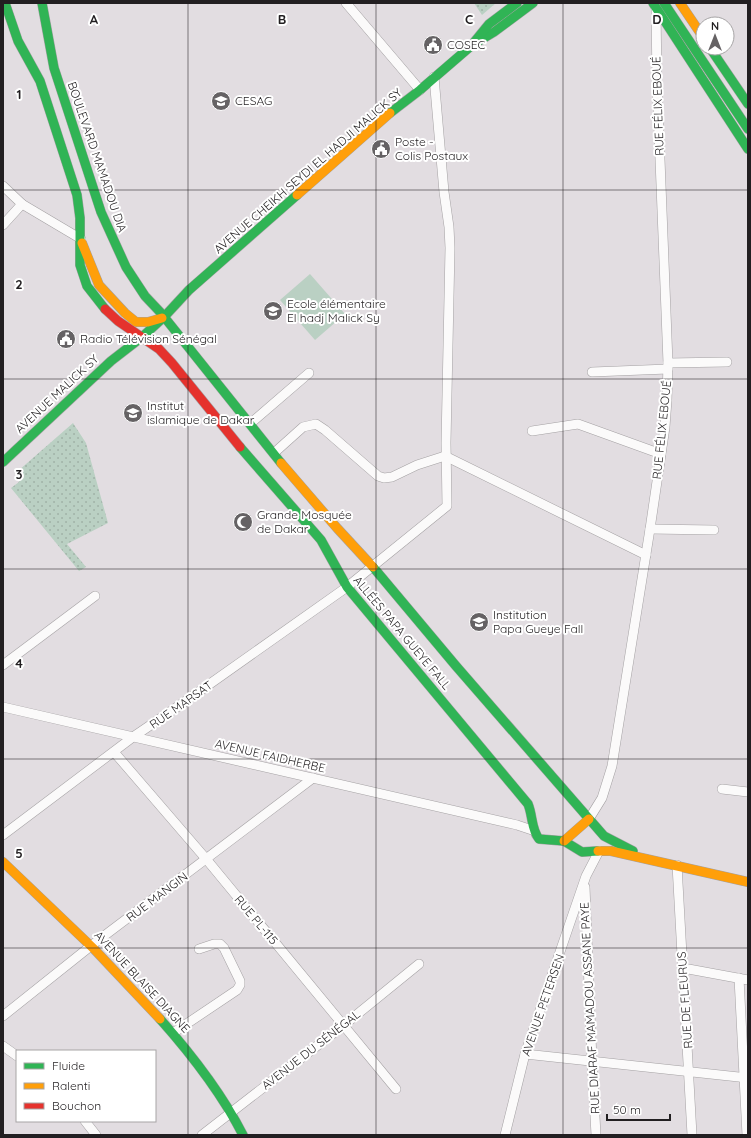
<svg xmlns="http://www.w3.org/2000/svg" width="751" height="1138" font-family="Quicksand,sans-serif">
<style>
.grass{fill:#bad0c3}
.park{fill:url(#park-dots)}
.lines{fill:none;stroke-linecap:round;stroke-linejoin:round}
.street-casing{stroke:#a4a1a3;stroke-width:10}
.fast-casing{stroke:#a4a1a3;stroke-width:10}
.slow-casing{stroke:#a4a1a3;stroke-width:10}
.jam-casing{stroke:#a4a1a3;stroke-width:10}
.street{stroke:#fbfafa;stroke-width:9}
.fast{stroke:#30b455;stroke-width:9}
.slow{stroke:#ff9f0a;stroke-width:9}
.jam{stroke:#e5322d;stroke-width:9}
.grid{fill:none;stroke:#221f21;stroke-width:1;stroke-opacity:0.55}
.labels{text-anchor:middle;stroke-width:4;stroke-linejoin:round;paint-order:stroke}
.poi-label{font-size:12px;fill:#221f21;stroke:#fff;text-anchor:start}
.street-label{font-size:12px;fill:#221f21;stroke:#fff}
.grid-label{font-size:13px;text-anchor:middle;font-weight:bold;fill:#221f21;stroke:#fff;stroke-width:4;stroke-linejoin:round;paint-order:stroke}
</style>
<defs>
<pattern id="park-dots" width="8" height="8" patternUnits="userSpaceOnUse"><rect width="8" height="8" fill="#bad0c3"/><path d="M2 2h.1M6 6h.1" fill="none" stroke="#a0b2a7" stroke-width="1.8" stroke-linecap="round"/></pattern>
</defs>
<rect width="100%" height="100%" fill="#e2dde1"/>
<path class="grass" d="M310 274 345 314 315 340 280 300Z"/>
<g class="park">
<path d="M474 3H496L482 15Z"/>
<path d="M73 423 86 443 108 523 67 544 86 567 79 571 11 488 19 482 18 471Z"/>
</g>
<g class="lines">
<defs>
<g id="street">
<path d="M346 3 420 90"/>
<path d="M3 186 22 204 81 239"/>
<path d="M3 225 22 204"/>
<path d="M668 363 727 362"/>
<path d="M592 372 668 369"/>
<path d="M251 423 309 373"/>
<path d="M532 431 578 424 661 454"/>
<path d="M274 453 303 427 316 424 325 430 378 476 384 478 392 477 417 465 445 456 646 555"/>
<path d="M650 529 714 530"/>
<path d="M3 665 95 596"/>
<path d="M3 707 517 825 532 830"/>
<path d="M114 752 207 860 396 1089"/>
<path d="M722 789 748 792"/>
<path d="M589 819 602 798 612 766 650 529 665 427 667 400 668 363 657 83 656 8"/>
<path d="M3 835 133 737 180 705 347 587 447 506 446 443 450 248 449 227 444 192 434 77"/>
<path d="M677 865 692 1135"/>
<path d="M585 887 592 1061 596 1135"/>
<path d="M683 968 748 980"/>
<path d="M739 978 747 1135"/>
<path d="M3 1016 92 945 313 778"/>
<path d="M173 1033 237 990 240 985V981L224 948 220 944H214L199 949"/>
<path d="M3 1046 17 1056"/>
<path d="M525 1054 748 1078"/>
<path d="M85 1121 96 1135"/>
<path d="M202 1135 344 1025 419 964"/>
<path d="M505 1135 525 1054 586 876 599 851"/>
</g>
<g id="fast">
<path d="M5 3 18 41 40 81 77 195 80 218V265L87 286 105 309"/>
<path d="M42 3 54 68 101 212 126 267 145 296 161 313 281 463"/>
<path d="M653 3 748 149"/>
<path d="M664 3 748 129"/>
<path d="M479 41 494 32 533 3"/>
<path d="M710 48 748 104"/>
<path d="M390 113 420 90 471 46 489 24 517 3"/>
<path d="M240 447 321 540 347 587 528 804C533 816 531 829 539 839L564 841 582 852 598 851"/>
<path d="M3 462 111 361 142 337 164 317 189 290 297 195"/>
<path d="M373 567 456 666 604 836 633 851"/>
<path d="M160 1019C192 1055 221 1092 243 1135"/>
</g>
<g id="slow">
<path d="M680 3 703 37"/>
<path d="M297 195 390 113"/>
<path d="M82 243 99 285 125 313 136 322H148L162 318"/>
<path d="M281 463 337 528 373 567"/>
<path d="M564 841 589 819"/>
<path d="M598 851H611L748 882"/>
<path d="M3 862 94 949 160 1019"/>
</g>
<path id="jam" d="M105 309 118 321 159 349 172 363 240 447"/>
</defs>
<use href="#street" class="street-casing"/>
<use href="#fast" class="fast-casing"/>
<use href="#slow" class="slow-casing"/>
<use href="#jam" class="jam-casing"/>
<use href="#street" class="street"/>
<use href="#fast" class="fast"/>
<use href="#slow" class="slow"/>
<use href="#jam" class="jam"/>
</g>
<path class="grid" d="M188 3V1135M376 3V1135M563 3V1135M3 190H748M3 379H748M3 569H748M3 759H748M3 948H748"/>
<defs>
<symbol id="civic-disc" viewBox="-11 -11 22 22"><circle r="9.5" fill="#656264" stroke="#fff"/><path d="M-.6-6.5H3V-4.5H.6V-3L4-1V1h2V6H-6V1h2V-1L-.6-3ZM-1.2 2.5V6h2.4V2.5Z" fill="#fff"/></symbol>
<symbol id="school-disc" viewBox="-11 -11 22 22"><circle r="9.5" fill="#656264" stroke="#fff"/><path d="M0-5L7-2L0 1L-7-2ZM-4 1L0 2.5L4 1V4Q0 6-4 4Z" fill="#fff"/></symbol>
<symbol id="mosque-disc" viewBox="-11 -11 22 22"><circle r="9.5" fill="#656264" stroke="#fff"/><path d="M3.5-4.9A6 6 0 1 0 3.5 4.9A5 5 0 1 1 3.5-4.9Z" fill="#fff"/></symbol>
</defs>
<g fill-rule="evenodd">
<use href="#civic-disc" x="422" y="34" width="22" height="22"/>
<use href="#school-disc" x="210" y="90" width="22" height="22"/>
<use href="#civic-disc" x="370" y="138" width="22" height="22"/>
<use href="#school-disc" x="262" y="300" width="22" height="22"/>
<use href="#civic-disc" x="55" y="328" width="22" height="22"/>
<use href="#school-disc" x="122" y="402" width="22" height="22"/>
<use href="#mosque-disc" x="232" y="511" width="22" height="22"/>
<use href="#school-disc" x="468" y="611" width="22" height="22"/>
</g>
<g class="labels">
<g class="poi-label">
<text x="447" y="49">COSEC</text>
<text x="235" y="105">CESAG</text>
<text x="395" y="146">Poste -<tspan x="395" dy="14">Colis Postaux</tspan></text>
<text x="287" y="308">Ecole élémentaire<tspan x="287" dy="14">El hadj Malick Sy</tspan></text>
<text x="80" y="343">Radio Télévision Sénégal</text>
<text x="147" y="410">Institut<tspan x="147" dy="14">islamique de Dakar</tspan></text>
<text x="257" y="519">Grande Mosquée<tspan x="257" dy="14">de Dakar</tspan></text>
<text x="493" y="619">Institution<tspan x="493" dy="14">Papa Gueye Fall</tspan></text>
</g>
<g class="street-label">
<text transform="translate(658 106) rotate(-92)" y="4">RUE FÉLIX EBOUÉ</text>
<text transform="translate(97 157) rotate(71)" y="4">BOULEVARD MAMADOU DIA</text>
<text transform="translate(308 171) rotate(-41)" y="4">AVENUE CHEIKH SEYDI EL HADJI MALICK SY</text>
<text transform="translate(57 394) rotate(-43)" y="4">AVENUE MALICK SY</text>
<text transform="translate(662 430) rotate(-84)" y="4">RUE FÉLIX EBOUÉ</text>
<text transform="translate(402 633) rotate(50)" y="4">ALLÉES PAPA GUEYE FALL</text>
<text transform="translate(181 705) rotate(-35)" y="4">RUE MARSAT</text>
<text transform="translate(270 756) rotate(13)" y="4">AVENUE FAIDHERBE</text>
<text transform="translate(157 897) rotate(-37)" y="4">RUE MANGIN</text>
<text transform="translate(256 920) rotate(50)" y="4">RUE PL-115</text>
<text transform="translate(142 982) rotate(47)" y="4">AVENUE BLAISE DIAGNE</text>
<text transform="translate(685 1000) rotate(-94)" y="4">RUE DE FLEURUS</text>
<text transform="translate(543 1005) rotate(-71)" y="4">AVENUE PETERSEN</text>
<text transform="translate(590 1008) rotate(-93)" y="4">RUE DIARAF MAMADOU ASSANE PAYE</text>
<text transform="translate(311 1050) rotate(-38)" y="4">AVENUE DU SÉNÉGAL</text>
</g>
</g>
<g class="grid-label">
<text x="94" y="24">A</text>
<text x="282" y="24">B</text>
<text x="469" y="24">C</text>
<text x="657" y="24">D</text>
<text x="19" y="99">1</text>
<text x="19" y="289">2</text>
<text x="19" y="479">3</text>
<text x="19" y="668">4</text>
<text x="19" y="858">5</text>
</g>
<rect width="751" height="1138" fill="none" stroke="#221f21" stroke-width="8"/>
<rect x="16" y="1050" width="140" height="72" fill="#ffffff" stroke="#a7a5a6"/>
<rect x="24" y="1063" width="20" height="6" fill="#30b455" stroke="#a7a5a6"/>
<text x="52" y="1070" font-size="12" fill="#221f21">Fluide</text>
<rect x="24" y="1083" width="20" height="6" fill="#ff9f0a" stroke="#a7a5a6"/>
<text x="52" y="1090" font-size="12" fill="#221f21">Ralenti</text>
<rect x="24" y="1103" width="20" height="6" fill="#e5322d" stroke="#a7a5a6"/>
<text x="52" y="1110" font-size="12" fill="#221f21">Bouchon</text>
<g transform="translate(715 36)"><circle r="19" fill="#ffffff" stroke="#a7a5a6"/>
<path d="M0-3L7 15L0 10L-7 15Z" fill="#656264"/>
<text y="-6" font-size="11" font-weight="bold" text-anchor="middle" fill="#221f21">N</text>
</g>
<path d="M607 1114v6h63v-6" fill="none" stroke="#221f21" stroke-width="2"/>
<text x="613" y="1114" font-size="12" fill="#221f21" stroke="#ffffff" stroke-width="3" paint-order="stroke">50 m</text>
</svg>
